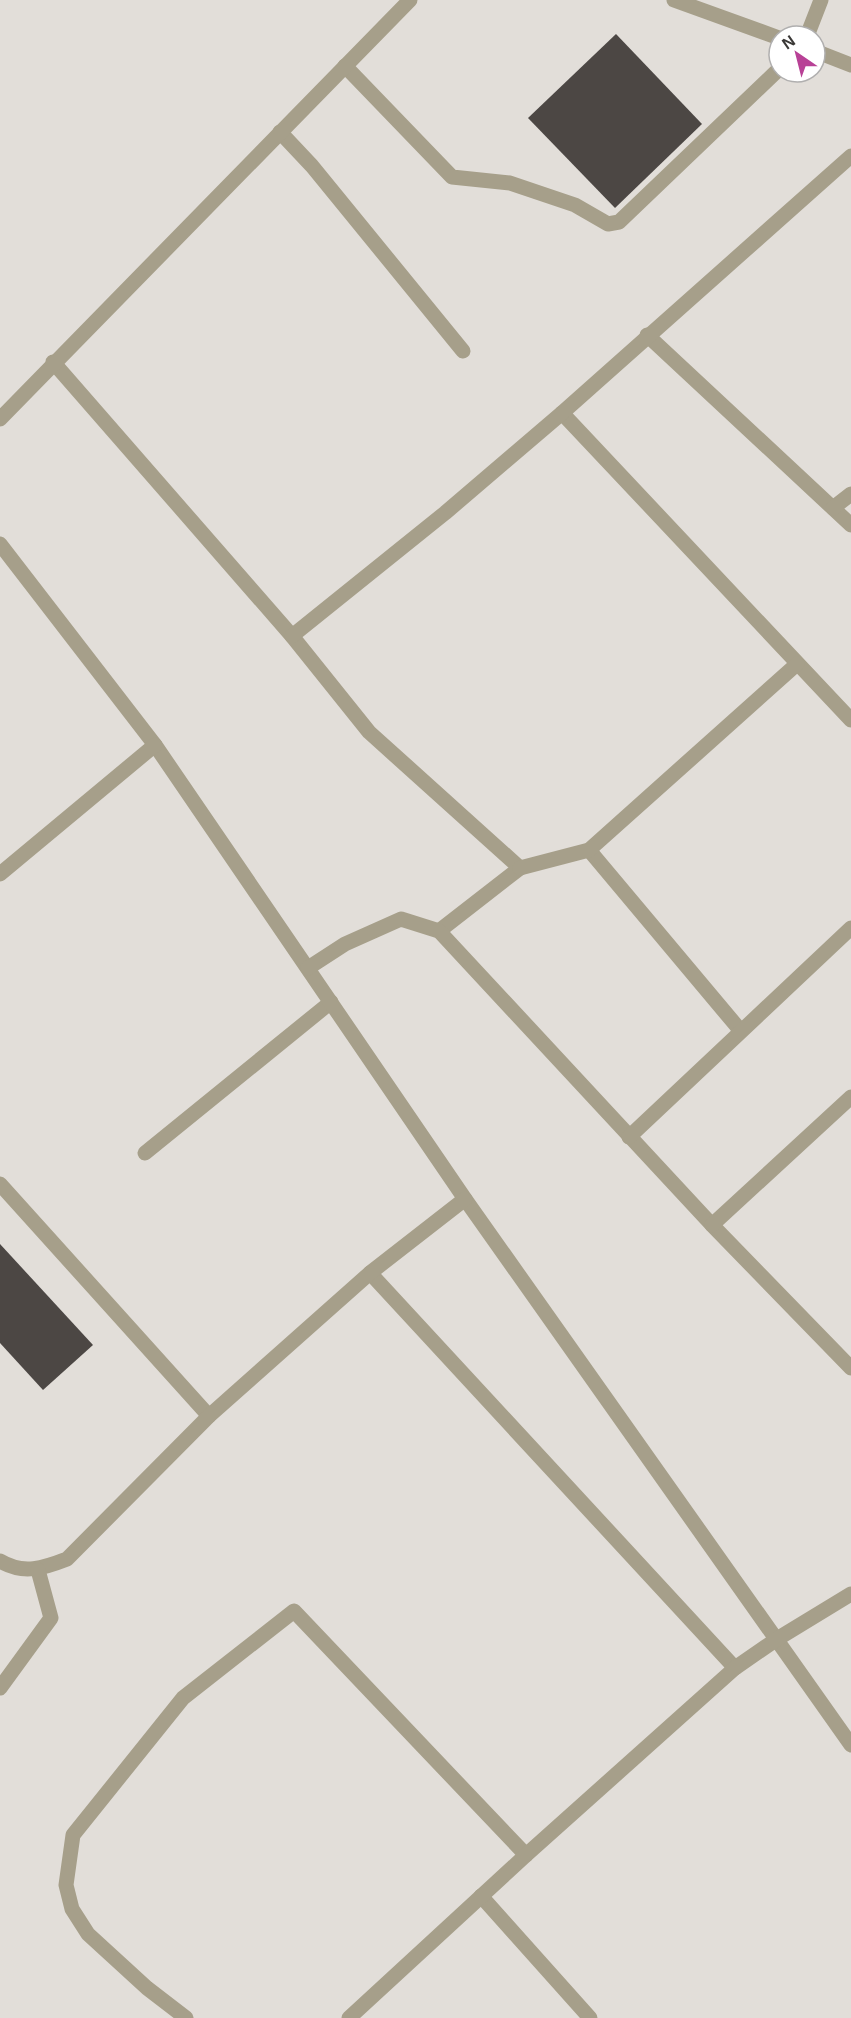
<svg xmlns="http://www.w3.org/2000/svg" width="851" height="2018" font-family="Arial,sans-serif">
<style>
.building{fill:#4c4744}
.lines{fill:none;stroke-linecap:round;stroke-linejoin:round}
.service{stroke:#a69f8a;stroke-width:15}
.minor{stroke:#a69f8a;stroke-width:15}
</style>
<rect width="100%" height="100%" fill="#e2ded9"/>
<g class="building">
<path d="M616 34 702 124 615 208 528 118Z"/>
<path d="M0 1244 93 1345 43 1390 0 1343Z"/>
</g>
<g class="lines">
<g class="service">
<path d="M345 66 452 177 510 183 575 205 608 224 619 222 779 69"/>
<path d="M280 132 312 166 463 351"/>
<path d="M589 850 740 1030"/>
<path d="M145 1153 331 1002"/>
</g>
<g class="minor">
<path d="M674 0 779 38"/>
<path d="M807 36 821 0"/>
<path d="M815 51 851 65"/>
<path d="M647 335 851 525"/>
<path d="M53 362 292 636 369 732 520 868 439 931"/>
<path d="M562 413 851 720"/>
<path d="M0 419 410 0"/>
<path d="M833 508 851 494"/>
<path d="M0 544 155 745 465 1199 851 1745"/>
<path d="M292 636 445 513 562 413 851 156"/>
<path d="M520 868 589 850 797 664"/>
<path d="M0 874 155 745"/>
<path d="M308 968 345 944 401 919 439 931 712 1225 851 1368"/>
<path d="M629 1137 851 928"/>
<path d="M0 1184 209 1416"/>
<path d="M712 1225 851 1097"/>
<path d="M370 1273 735 1668"/>
<path d="M0 1561C23 1575 44 1568 67 1559L209 1416 370 1273 465 1199"/>
<path d="M0 1688 51 1618 38 1570"/>
<path d="M481 1896 590 2018"/>
<path d="M186 2018 147 1988 88 1934 72 1909 66 1885 73 1835 183 1698 294 1611 526 1855"/>
<path d="M349 2018 526 1855 735 1668 777 1639 851 1594"/>
</g>
</g>
<g transform="translate(797 54) rotate(325)"><circle r="28" fill="#ffffff" stroke="#b0afaf" stroke-width="1.5"/>
<path d="M0-4.5L10 22L0 15L-10 22Z" fill="#b84196"/>
<text y="-9" font-size="16" font-weight="bold" text-anchor="middle" fill="#3a3836">N</text>
</g>
</svg>
